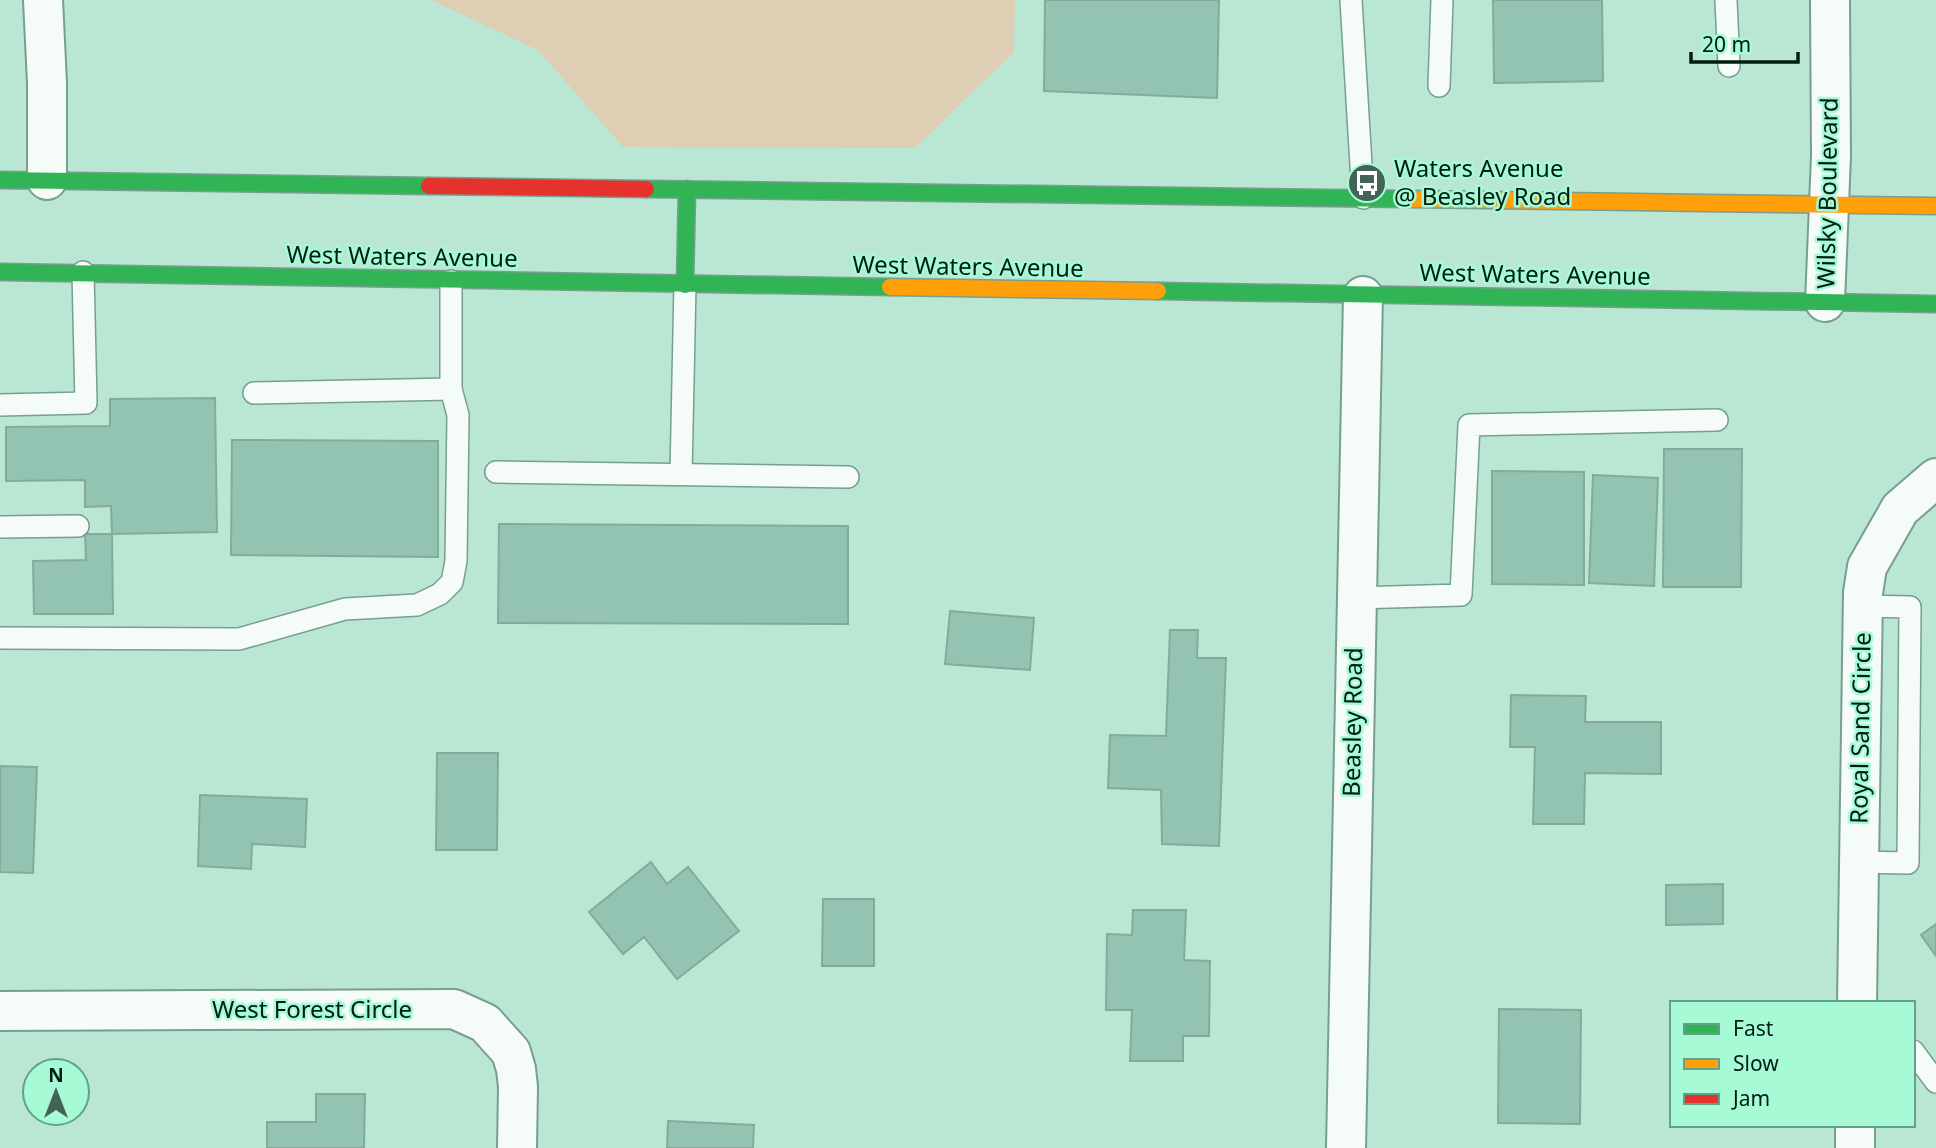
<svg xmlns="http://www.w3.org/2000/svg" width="1936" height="1148" font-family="'Noto Sans',sans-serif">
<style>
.green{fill:#ddceb4}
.building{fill:#92c4b1;stroke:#85aa9b;stroke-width:2}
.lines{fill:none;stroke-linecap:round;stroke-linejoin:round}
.lane-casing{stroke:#799e8f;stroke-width:24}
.street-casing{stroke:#799e8f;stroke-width:42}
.fast-casing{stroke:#799e8f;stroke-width:19}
.slow-casing{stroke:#799e8f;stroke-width:19}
.jam-casing{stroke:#799e8f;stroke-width:19}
.lane{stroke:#f4fbf8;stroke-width:21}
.street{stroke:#f4fbf8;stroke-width:38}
.fast{stroke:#30b455;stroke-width:16}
.slow{stroke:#ff9f0a;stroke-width:16}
.jam{stroke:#e5322d;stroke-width:16}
.labels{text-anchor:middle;stroke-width:5;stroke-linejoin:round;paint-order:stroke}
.poi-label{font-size:24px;fill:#001e12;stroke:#a6fad6;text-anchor:start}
.street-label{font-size:24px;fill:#001e12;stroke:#a6fad6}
</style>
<rect width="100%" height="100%" fill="#b9e7d3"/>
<path class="green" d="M431 0H1015L1014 52 915 148 623 147 538 50Z"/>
<g class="building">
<path d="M1045 0H1219L1217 98 1044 91Z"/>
<path d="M1493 0H1602L1603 81 1494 83Z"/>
<path d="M215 398 217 532 112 534 111 506 85 507V480L6 481V427L110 426V399Z"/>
<path d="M232 440 438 441V557L231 555Z"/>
<path d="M1664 449H1742L1741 587H1663Z"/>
<path d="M1492 471 1584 472V585L1492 584Z"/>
<path d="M1593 475 1658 478 1654 586 1589 583Z"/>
<path d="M499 524 848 526V624L498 623Z"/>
<path d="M85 534H112L113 614H34L33 561 86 560Z"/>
<path d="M950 611 1034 618 1030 670 945 664Z"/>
<path d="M1170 630H1198L1197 658H1226L1219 846 1162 844 1161 790 1108 788 1110 735 1166 736Z"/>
<path d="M1511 695 1586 696 1585 722H1661V774L1585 773 1584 824H1533L1535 747H1510Z"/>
<path d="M437 753H498L497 850H436Z"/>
<path d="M0 766 37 767 33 873 0 872Z"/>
<path d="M200 795 307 799 305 847 252 844 251 869 198 866Z"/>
<path d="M651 862 667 884 688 867 739 931 677 979 644 937 623 954 589 912Z"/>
<path d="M1723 884V924L1666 925V885Z"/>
<path d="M823 899H874V966H822Z"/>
<path d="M1133 910H1186L1184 960 1210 961 1209 1036H1183V1061H1130L1132 1010H1106L1107 934 1132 935Z"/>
<path d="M1936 924V956L1921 935Z"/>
<path d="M1499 1009 1581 1010 1580 1124 1498 1123Z"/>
<path d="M316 1094H365L364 1148H267V1122H316Z"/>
<path d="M668 1121 754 1125 753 1148H667Z"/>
</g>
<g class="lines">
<defs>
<g id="lane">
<path d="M1351 0 1363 198"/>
<path d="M1726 0 1729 66"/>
<path d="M1439 86 1442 0"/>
<path d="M254 393 451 389V281"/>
<path d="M0 405 86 403 83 272"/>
<path d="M496 472 848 477"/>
<path d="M681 474 685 285"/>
<path d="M0 527 78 526"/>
<path d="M1355 598 1461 595 1469 425 1717 420"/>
<path d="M0 638 239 639 345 609 417 605 440 594 452 582 456 561 458 415 451 389"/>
<path d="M1859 862 1908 863 1910 607 1863 606"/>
<path d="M1913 1051 1936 1082"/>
</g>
<g id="street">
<path d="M43 0 47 83V180"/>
<path d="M1825 302 1831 156 1830 0"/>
<path d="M1857 1003 1863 593 1867 567 1900 509 1936 478"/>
<path d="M0 1011 454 1009 485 1023 511 1052 516 1069 518 1087 517 1148"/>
<path d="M1346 1148 1363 296"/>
<path d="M1855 1148V1125"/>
</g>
<g id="fast">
<path d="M0 180 429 186"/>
<path d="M646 189 1407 199"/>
<path d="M0 272 890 287"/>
<path d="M685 285 687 189"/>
<path d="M1158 291 1936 304"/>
</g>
<g id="slow">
<path d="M1407 199 1936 206"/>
<path d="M890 287 1158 291"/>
</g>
<path id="jam" d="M429 186 646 189"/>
</defs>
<use href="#lane" class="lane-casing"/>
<use href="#street" class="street-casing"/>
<use href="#fast" class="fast-casing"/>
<use href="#slow" class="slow-casing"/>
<use href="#jam" class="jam-casing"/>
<use href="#lane" class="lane"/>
<use href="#street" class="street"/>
<use href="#fast" class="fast"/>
<use href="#slow" class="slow"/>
<use href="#jam" class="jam"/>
</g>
<defs>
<symbol id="bus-disc" viewBox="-11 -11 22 22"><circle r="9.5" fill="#416456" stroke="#a6fad6"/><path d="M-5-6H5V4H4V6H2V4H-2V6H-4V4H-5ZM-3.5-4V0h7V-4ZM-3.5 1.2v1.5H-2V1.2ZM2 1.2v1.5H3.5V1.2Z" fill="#fff"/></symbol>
</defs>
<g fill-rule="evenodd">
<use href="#bus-disc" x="1345" y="161" width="44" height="44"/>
</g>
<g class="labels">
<g class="poi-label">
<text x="1394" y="177">Waters Avenue<tspan x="1394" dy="28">@ Beasley Road</tspan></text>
</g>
<g class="street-label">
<text transform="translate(1828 193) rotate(-89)" y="8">Wilsky Boulevard</text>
<text transform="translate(402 257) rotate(1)" y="8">West Waters Avenue</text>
<text transform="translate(968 267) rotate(1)" y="8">West Waters Avenue</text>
<text transform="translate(1535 275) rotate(1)" y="8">West Waters Avenue</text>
<text transform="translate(1353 722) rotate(-89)" y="8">Beasley Road</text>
<text transform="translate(1861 728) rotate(-89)" y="8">Royal Sand Circle</text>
<text x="312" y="1018">West Forest Circle</text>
</g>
</g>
<rect x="1670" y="1001" width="245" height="126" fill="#a6fad6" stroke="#64a288" stroke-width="2"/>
<rect x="1684" y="1024" width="35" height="10" fill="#30b455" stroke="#64a288" stroke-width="2"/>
<text x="1733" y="1036" font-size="21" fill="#001e12">Fast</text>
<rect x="1684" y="1059" width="35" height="10" fill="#ff9f0a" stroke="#64a288" stroke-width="2"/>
<text x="1733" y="1071" font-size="21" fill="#001e12">Slow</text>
<rect x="1684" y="1094" width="35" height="10" fill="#e5322d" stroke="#64a288" stroke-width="2"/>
<text x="1733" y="1106" font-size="21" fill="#001e12">Jam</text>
<g transform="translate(56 1092)"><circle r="33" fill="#a6fad6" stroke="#64a288" stroke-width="2"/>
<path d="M0-5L12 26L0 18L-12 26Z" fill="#416456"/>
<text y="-10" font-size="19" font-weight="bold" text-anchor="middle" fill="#001e12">N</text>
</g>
<path d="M1691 52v10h107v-10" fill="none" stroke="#001e12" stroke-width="3.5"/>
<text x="1702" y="52" font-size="21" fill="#001e12" stroke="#a6fad6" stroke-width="5" paint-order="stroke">20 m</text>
</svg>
